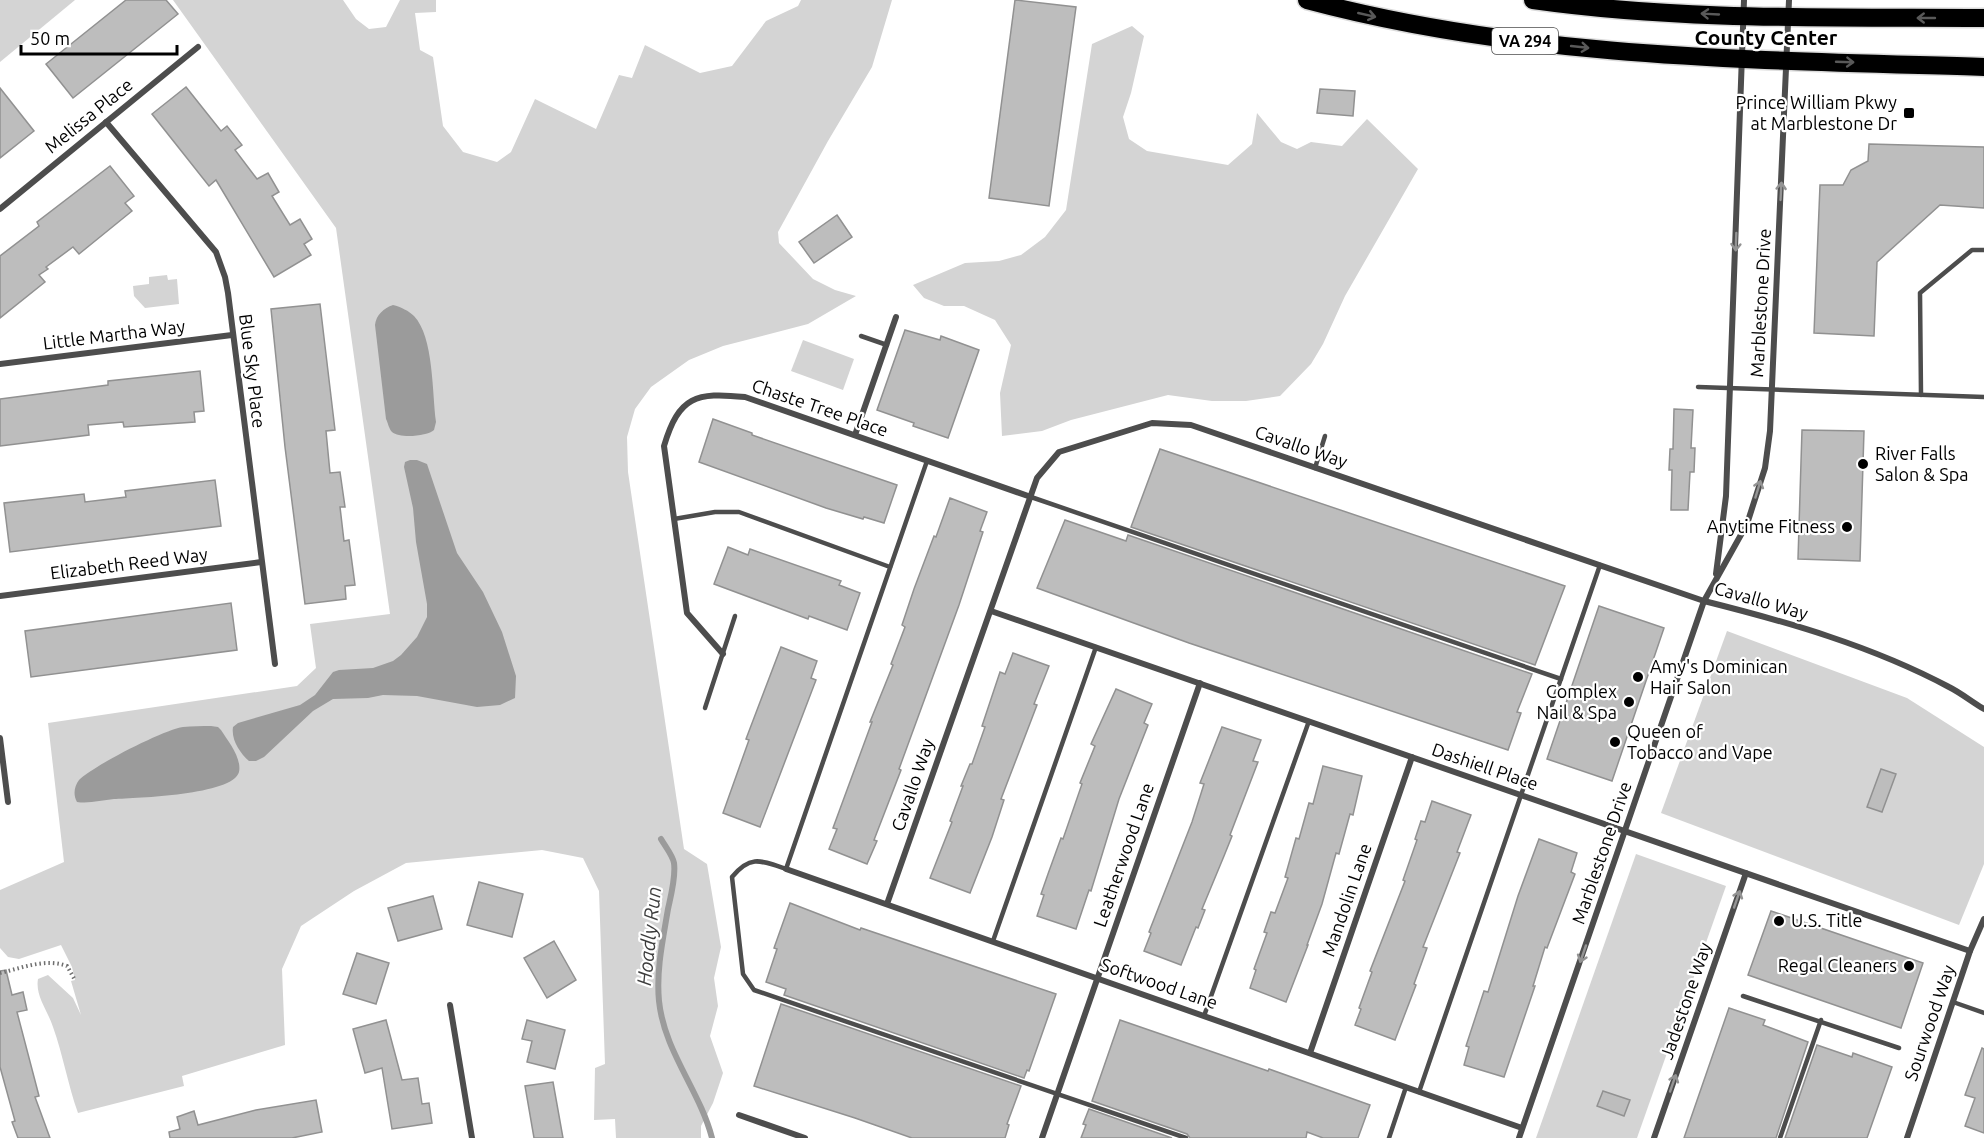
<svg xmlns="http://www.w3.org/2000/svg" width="1984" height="1138" font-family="Ubuntu,sans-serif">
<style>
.green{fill:#d4d4d4}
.water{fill:#9b9b9b}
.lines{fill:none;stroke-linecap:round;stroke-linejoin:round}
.stream{stroke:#9b9b9b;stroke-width:6}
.building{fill:#bdbdbd;stroke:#919191;stroke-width:1.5}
.highway-casing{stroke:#dbdbdb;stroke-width:21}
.path{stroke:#6f6f6f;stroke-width:4;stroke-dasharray:1.5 3;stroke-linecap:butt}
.lane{stroke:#4d4d4d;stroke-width:4.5}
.street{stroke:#4d4d4d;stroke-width:6}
.highway{stroke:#000;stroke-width:18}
.oneway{stroke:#595959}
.oneway2{stroke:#949494}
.poi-dot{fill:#000;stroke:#fff;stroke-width:2}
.labels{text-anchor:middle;stroke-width:4.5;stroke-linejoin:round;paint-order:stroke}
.shield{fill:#fff;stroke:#4c4c4c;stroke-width:1.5}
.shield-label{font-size:16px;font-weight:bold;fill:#000}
.poi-label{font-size:18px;fill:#000;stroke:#fff;text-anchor:end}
.street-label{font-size:18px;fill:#000;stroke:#fff}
.water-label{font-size:20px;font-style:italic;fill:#3c3c3c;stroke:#fff}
.quarter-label{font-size:21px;font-weight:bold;fill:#000;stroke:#fff}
</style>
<rect width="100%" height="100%" fill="#fff"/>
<g class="green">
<path d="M0 0H75L0 62Z"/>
<path d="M173 0H343L356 19 369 29 386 27 400 0H436V12L415 13 420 50 433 57 443 126 463 152 497 162 511 152 535 99 596 129 619 75 632 78 645 45 700 73 732 66 766 21 798 6 801 0H892L872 67 828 141 778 232 779 243 813 279 835 290 856 296 808 324 723 346 689 360 651 387 635 409 627 437 628 472 684 849 707 864 721 947 714 978 718 1006 710 1036 723 1073 713 1103 701 1126V1138H616L615 1119 594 1120 595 1068 605 1064 599 891 583 858 542 850 406 863 354 891 301 926 282 969 285 1045 182 1076 184 1086 78 1113C68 1085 63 1055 53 1027 48 1011 35 996 38 979L48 975 73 998 81 1015 71 981 75 980 72 967 61 945 19 959 8 957 0 948V890L64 862 48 723 297 686 316 668 310 624 390 614 336 228Z"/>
<path d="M1132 26 1144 36 1131 93 1123 117 1129 139 1147 151 1228 165 1252 144 1257 113 1281 142 1297 149 1311 142 1342 146 1367 119 1418 169 1345 296 1323 344 1311 364 1280 396 1246 401H1212L1168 395 1071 420 1042 431 1002 436 1000 393 1011 345 995 320 964 306H944L924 298 913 285 965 263 999 261 1021 255 1045 237 1066 210 1092 44Z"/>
<path d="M167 275 168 280 177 279 179 304 145 308 134 296 133 286 149 284V277Z"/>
<path d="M803 340 854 359 843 390 791 371Z"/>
<path d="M1727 631 1907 698 1984 747V864L1959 925 1661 813Z"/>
<path d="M1636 854 1726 886 1637 1138H1536Z"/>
</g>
<g class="water">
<path d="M393 305C401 307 409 311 414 316 434 337 432 393 436 422L434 430C428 436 400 439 392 432 389 429 388 423 386 419L375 325C376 315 384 308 393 305Z"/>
<path d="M410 460H417L427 464 457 553 483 592 502 632 516 676 515 698 500 705 477 707 417 696 383 695 368 698 333 699 313 711 264 757 256 761H249C240 753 231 740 233 727L238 723 300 705 315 695 333 672 339 670 373 668 393 661 401 655 417 637 427 617V604L416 542 413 508 404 467 405 462Z"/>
<path d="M211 726 218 727 221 730C228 741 242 758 239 772 233 795 136 798 114 799 102 800 89 804 77 802 73 795 74 787 79 780 93 766 163 730 183 727 192 726 202 726 211 726Z"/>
</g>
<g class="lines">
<path class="stream" d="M661 839C665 846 673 856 674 863 676 877 671 895 668 909 663 939 656 970 659 1001 664 1051 700 1091 712 1138"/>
</g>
<g class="building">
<path d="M126 0H166L178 14 73 98 46 64Z"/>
<path d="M1015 0 1076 7 1049 206 989 198Z"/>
<path d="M186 87 221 131 227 126 242 145 235 150 257 179 268 173 279 192 272 196 290 225 300 219 312 239 304 244 311 255 274 277 216 180 209 186 152 114Z"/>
<path d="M0 88 34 131 0 158Z"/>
<path d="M1320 89 1355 91 1353 116 1317 113Z"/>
<path d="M1869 144 1984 147V208L1940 205 1877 262 1874 336 1814 333 1820 185H1843L1851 170 1868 161Z"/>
<path d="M110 166 134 196 125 203 132 211 79 254 73 247 46 267 48 269 39 275 45 282 0 318V256L39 226 37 222Z"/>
<path d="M837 215 852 237 814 263 799 242Z"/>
<path d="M320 304 335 430 326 431 330 473 340 472 345 507H340L344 541 349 540 355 585 345 586 346 599 305 604 285 447 271 309Z"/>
<path d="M905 330 940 340 941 336 979 350 948 438 913 426 914 423 877 410Z"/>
<path d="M200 371 204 411 194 412 195 422 124 427 123 422 88 425 89 435 0 446V399L108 385V381Z"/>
<path d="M1674 409 1693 410 1691 448H1695L1694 472H1690L1688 510H1671L1672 470H1669L1670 449H1673Z"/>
<path d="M713 419 752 433V435L897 485 884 523 864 517 863 519 826 508 699 462Z"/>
<path d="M1802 430 1864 431 1860 561 1798 559Z"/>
<path d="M1160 449 1565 586 1535 665 1131 527Z"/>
<path d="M215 480 221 526 10 552 4 503 84 494 85 502 126 497 125 491Z"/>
<path d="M950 498 987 512 980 531 983 532 959 605 899 769 901 770 874 840 877 841 867 864 829 849 837 829 833 828 872 722H870L893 665 891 664 905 627 902 625 914 589 934 536 936 537Z"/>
<path d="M1065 520 1126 541 1128 535 1532 674 1517 712 1521 713 1508 750 1189 643 1037 588Z"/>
<path d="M728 547 748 555 750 549 841 581 839 585 860 593 847 630 809 616 808 619 714 584Z"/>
<path d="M231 603 237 650 31 677 25 631Z"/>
<path d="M1599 606 1664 628 1612 781 1547 759Z"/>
<path d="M781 647 817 661 811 678 816 680 760 827 723 813 749 740 746 739Z"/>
<path d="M1013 653 1049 666 1034 704 1037 705 1001 799 1004 800 992 837 970 893 930 878 952 822 950 821 963 786H961L970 764H972L985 727 982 726 1000 672 1005 674Z"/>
<path d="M1116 689 1152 704 1144 723 1148 725 1119 799 1091 891 1089 890 1076 929 1037 916 1044 895 1041 894 1048 874 1061 838 1063 839 1082 784 1080 783 1095 746 1091 744Z"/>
<path d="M1222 727 1261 740 1253 761 1258 762 1230 835 1232 836 1224 856 1202 909 1205 910 1198 928 1196 927 1181 965 1144 951 1151 933 1149 932 1192 822 1204 784 1200 783Z"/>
<path d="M1323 766 1362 776 1353 815 1350 814 1339 854 1336 853 1322 904 1307 945H1308L1286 1002 1250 988 1256 970 1254 969 1267 933 1264 932 1271 912 1275 913 1288 878 1285 877 1296 838 1299 839 1309 803 1313 804Z"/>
<path d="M1881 769 1896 774 1882 812 1867 807Z"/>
<path d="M1432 801 1471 815 1457 852 1460 853 1423 947 1427 948 1414 984 1416 985 1395 1040 1355 1025 1361 1009 1359 1008 1372 972 1370 971 1405 881 1403 880 1417 840 1415 839 1421 821 1425 822Z"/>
<path d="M1539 839 1577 853 1571 872 1575 874 1547 948 1545 947 1533 986H1535L1504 1077 1464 1065 1469 1047 1466 1046 1484 991 1488 992 1518 896Z"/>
<path d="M479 882 523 894 512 937 467 925Z"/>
<path d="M433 896 442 929 398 941 388 908Z"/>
<path d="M790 903 860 930 861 928 1056 994 1029 1071 1027 1070 1024 1078 784 995 786 989 766 982 777 949 774 948Z"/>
<path d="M1771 911 1923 963 1901 1028 1748 975Z"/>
<path d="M554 941 576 980 547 998 524 958Z"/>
<path d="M357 953 389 963 376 1004 343 994Z"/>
<path d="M6 970 12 995 23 992 27 1010 17 1012 39 1096 35 1097 50 1138H18L12 1122 15 1121 0 1067V971Z"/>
<path d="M781 1004 1021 1086 1007 1124 1009 1125 1005 1138H912L855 1118 754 1086Z"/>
<path d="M1729 1008 1765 1020 1763 1025 1808 1042 1776 1138H1684Z"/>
<path d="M386 1020 402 1080 418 1078 422 1104 429 1103 432 1123 392 1129 382 1068 365 1073 353 1029Z"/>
<path d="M527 1020 565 1030 555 1069 527 1062 532 1041 522 1039Z"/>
<path d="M1120 1020 1268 1071 1269 1069 1370 1105 1358 1138H1323L1307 1132 1306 1138H1190L1187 1134 1092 1101Z"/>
<path d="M1817 1045 1852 1057 1853 1053 1892 1067 1867 1138H1785Z"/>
<path d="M1982 1048 1984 1049V1133L1965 1126 1975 1098 1965 1095Z"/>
<path d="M553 1082 563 1138H534L525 1086Z"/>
<path d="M1603 1091 1630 1100 1624 1116 1597 1106Z"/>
<path d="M316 1100 322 1132 292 1138H170L169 1132 180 1129 177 1117 194 1111 198 1125 256 1110Z"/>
<path d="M1089 1109 1172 1138H1081L1086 1125 1083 1124Z"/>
</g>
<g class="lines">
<defs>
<g id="highway">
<path d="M1307 0C1527 59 1758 60 1984 67"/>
<path d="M1533 0C1682 21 1834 17 1984 18"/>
</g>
</defs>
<use href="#highway" class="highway-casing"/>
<path class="path" d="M0 973C22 968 45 958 67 966L75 980"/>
<g class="lane">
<path d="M861 336 887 345"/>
<path d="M1698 387 1984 397"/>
<path d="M1921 395 1920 293 1972 250H1984"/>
<path d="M927 461 786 869C760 860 750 855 732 877L743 974 754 990 1186 1138"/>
<path d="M1315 468 1325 436"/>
<path d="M1031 497 1561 679"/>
<path d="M674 519 715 512H739L890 567"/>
<path d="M705 708 735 616"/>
<path d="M993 941 1096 647"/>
<path d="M1743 996 1899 1048"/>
<path d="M1953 1002 1984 1013"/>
<path d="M1204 1016 1309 721"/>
<path d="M1419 1092 1600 565"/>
<path d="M1389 1138 1406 1087"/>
<path d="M1780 1138 1821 1020"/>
</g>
<g class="street">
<path d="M106 122 216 252 225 277 228 293 275 664"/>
<path d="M0 209 198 47"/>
<path d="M0 364 232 335"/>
<path d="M855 435 896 317"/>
<path d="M1716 574 1726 496 1744 0"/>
<path d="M0 596 261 562"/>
<path d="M991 611 1970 951"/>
<path d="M723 654 687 613 664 446C679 396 696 392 745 397L1031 497"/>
<path d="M0 738 8 802"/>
<path d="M786 869 1522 1128"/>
<path d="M887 904 1037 478 1059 452 1152 423 1191 425 1704 601C1788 622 1872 646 1949 687 1961 693 1972 702 1984 709"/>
<path d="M450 1005 472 1138"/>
<path d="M1310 1053 1412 757"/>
<path d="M739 1115 805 1138"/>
<path d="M1042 1138 1200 683"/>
<path d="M1519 1138 1704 601 1747 524 1765 468 1770 431 1789 0"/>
<path d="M1654 1138 1746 873"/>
<path d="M1907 1138 1970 951 1984 919"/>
</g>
<use href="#highway" class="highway"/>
</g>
<defs><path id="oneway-shaft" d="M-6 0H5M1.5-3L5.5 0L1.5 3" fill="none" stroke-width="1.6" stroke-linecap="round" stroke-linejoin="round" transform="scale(1.5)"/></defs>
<g class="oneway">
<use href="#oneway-shaft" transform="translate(1710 14) rotate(-177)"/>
<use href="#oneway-shaft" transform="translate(1367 15) rotate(13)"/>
<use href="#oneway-shaft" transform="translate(1926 18) rotate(-180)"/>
<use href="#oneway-shaft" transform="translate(1580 47) rotate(6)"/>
<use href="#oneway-shaft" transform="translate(1845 62) rotate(2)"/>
</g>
<g class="oneway2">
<use href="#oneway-shaft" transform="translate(1781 191) rotate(-87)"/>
<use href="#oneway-shaft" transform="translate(1736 242) rotate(92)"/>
<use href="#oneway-shaft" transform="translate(1758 489) rotate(-73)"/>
<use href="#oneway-shaft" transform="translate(1737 899) rotate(-71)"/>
<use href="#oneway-shaft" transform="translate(1583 954) rotate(109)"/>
<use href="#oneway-shaft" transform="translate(1673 1083) rotate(-71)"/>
</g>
<g class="poi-dot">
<rect x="1903" y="107" width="12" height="12" rx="3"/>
<circle cx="1863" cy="464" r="6"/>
<circle cx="1847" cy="527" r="6"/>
<circle cx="1638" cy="677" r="6"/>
<circle cx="1629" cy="702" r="6"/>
<circle cx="1615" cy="742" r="6"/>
<circle cx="1779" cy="921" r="6"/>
<circle cx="1909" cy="966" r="6"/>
</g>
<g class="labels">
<rect class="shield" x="1492" y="28" width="66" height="26" rx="4.5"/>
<g class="shield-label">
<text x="1525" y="47">VA 294</text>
</g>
<g class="poi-label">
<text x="1897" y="109">Prince William Pkwy<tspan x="1897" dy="21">at Marblestone Dr</tspan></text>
<text x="1875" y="460" text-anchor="start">River Falls<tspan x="1875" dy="21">Salon &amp; Spa</tspan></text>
<text x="1835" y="533">Anytime Fitness</text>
<text x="1650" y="673" text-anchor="start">Amy's Dominican<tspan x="1650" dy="21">Hair Salon</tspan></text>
<text x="1617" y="698">Complex<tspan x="1617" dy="21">Nail &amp; Spa</tspan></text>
<text x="1627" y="738" text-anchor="start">Queen of<tspan x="1627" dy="21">Tobacco and Vape</tspan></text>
<text x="1791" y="927" text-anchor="start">U.S. Title</text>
<text x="1897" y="972">Regal Cleaners</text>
</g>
<g class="street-label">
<text transform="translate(89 116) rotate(-39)" y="6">Melissa Place</text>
<text transform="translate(1761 303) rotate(-87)" y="6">Marblestone Drive</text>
<text transform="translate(114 335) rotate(-7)" y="6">Little Martha Way</text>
<text transform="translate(252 371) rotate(83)" y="6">Blue Sky Place</text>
<text transform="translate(820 408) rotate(19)" y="6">Chaste Tree Place</text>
<text transform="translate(1301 447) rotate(19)" y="6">Cavallo Way</text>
<text transform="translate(129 564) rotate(-7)" y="6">Elizabeth Reed Way</text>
<text transform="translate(1761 601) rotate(16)" y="6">Cavallo Way</text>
<text transform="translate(1485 767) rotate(19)" y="6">Dashiell Place</text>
<text transform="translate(913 785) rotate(-71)" y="6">Cavallo Way</text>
<text transform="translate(1602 853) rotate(-71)" y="6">Marblestone Drive</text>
<text transform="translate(1124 855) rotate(-71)" y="6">Leatherwood Lane</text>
<text transform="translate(1347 900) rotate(-71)" y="6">Mandolin Lane</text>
<text transform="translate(1159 984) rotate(19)" y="6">Softwood Lane</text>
<text transform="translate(1686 1001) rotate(-71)" y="6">Jadestone Way</text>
<text transform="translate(1930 1023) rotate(-71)" y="6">Sourwood Way</text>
</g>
<g class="water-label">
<text transform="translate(649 936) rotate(-84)" y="7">Hoadly Run</text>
</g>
<g class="quarter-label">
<text x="1766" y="45">County Center</text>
</g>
</g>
<path d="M21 45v9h156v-9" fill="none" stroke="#000000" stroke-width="3"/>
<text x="30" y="45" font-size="18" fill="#000000" stroke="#ffffff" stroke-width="4.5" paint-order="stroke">50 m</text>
</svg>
